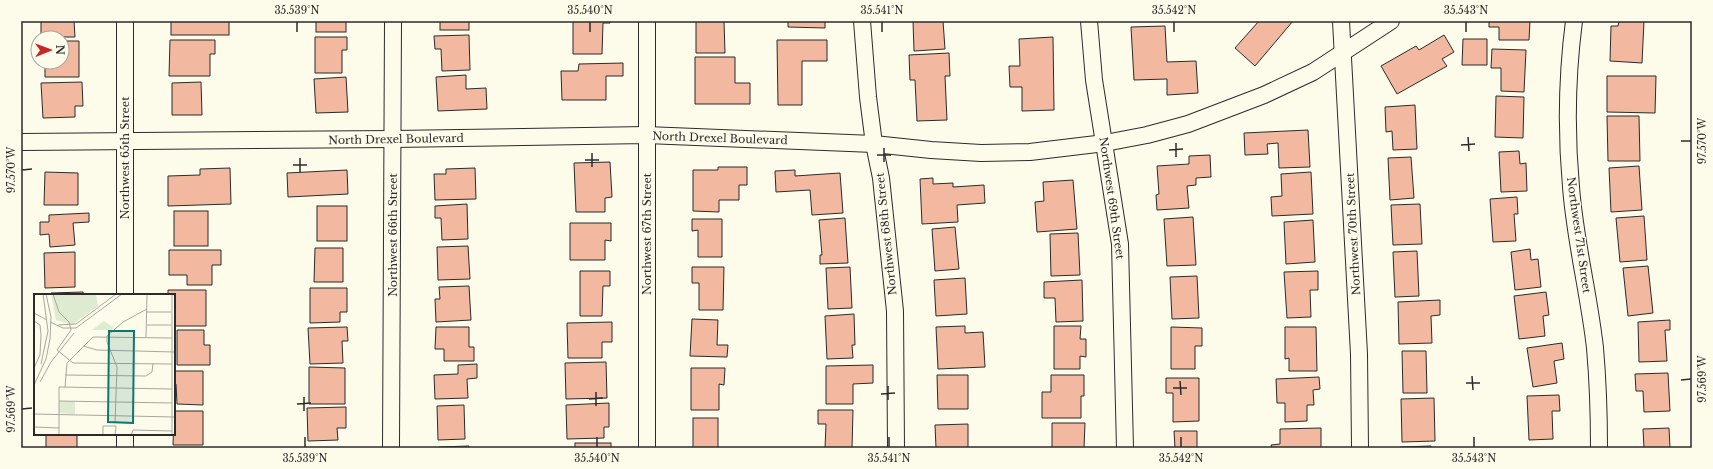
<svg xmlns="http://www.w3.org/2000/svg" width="1713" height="469" font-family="'Libre Baskerville',serif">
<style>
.building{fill:#f2b8a0;stroke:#2b2b2b}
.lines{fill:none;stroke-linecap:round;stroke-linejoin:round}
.minor-casing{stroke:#2b2b2b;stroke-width:18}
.minor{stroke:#fdfbea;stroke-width:16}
.ticks{fill:none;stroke:#2b2b2b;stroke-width:1.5}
.labels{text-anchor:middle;stroke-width:3;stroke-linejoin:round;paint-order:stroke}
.street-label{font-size:11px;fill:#2b2b2b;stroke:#fdfbea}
.inset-road{fill:none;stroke:#a9a89e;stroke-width:1}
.view{fill:#0f766e;fill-opacity:0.15;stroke:#0f766e;stroke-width:2}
.inset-edge{fill:none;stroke:#2b2b2b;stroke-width:2}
.neatline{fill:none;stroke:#2b2b2b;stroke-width:1.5}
.ticks-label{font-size:10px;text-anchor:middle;fill:#2b2b2b}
</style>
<rect width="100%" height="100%" fill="#fdfbea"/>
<g class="building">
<path d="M41 21H74L75 37H41Z"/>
<rect x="171" y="21" width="58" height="14"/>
<rect x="316" y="21" width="30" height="11"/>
<rect x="440" y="21" width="29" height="9"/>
<path d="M573 21H610V23H603L602 54H573Z"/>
<path d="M696 21H724L725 53H696Z"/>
<path d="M788 21H825V28L788 27Z"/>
<path d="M913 21H943L945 49 914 51Z"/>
<path d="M1259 21H1293L1255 66 1235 48Z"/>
<path d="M1489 21H1530L1529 40H1499V27H1489Z"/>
<path d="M1619 21H1644L1642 63 1610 61 1611 26H1618Z"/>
<path d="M1165 26 1167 62 1196 61 1198 93 1167 95V79L1134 80 1131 27Z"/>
<path d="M469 35 470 70 442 71 441 49H435L434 36Z"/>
<path d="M1444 35 1454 52 1442 59 1447 66 1397 94 1381 66 1416 46 1419 50Z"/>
<path d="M315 37H347V50H342V73H315Z"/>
<path d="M1053 37 1054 110 1022 111V87H1010L1009 66H1020L1019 39Z"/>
<path d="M1463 39H1487V65H1462Z"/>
<path d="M170 40H215V54H210V76H169Z"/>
<path d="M777 40H827V61H802V105H778Z"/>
<path d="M62 41H79V77H45V62H62Z"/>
<path d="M1492 49 1526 50 1524 92 1501 91V68H1491Z"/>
<path d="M949 53 950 76H945L947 120 917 121 915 80H910L909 55Z"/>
<path d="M695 57H735V83H750V104H695Z"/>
<path d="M623 63V76H606V100H562L561 71H578L579 64Z"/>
<path d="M466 75V89L486 88 487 109 438 111 436 77Z"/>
<path d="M1607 76H1656L1655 113 1607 112Z"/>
<path d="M346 77 348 112 316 113 314 79Z"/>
<path d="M82 82 83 106H75V117L43 118 41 83Z"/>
<path d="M201 82 202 115H172V83Z"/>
<path d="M1496 96 1524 97 1523 138 1495 137Z"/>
<path d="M1415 105 1417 149 1393 150 1392 131 1386 132 1385 107Z"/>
<path d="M1607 116H1639L1640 161H1608Z"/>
<path d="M1308 130 1310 167 1279 168 1278 143 1267 144 1268 154 1245 155 1244 133Z"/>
<path d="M1519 151 1520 164 1526 163 1527 191 1501 192 1499 152Z"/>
<path d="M1210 155 1211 177 1196 178V185L1187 186 1189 208 1157 210 1156 195 1159 194 1157 166 1189 164V156Z"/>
<path d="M1411 157 1414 198 1390 200 1388 158Z"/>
<path d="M610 162 612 197 605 198V212H576L574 163Z"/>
<path d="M1639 166 1642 210 1611 212 1609 168Z"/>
<path d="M718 167H747V185H739V200H719V212L693 211V170H718Z"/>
<path d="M230 168 231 204 168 206V176L200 175V169Z"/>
<path d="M475 168 476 199 435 200 434 174H446V169Z"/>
<path d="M347 170 348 194 288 197 287 173Z"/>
<path d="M795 170V176L840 173 843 213 812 215 810 190 776 192 775 171Z"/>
<path d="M45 172 78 173V205H44Z"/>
<path d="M1311 172 1313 214 1272 216 1271 197 1282 196 1281 174Z"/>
<path d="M933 178V184L953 183V187L984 185 985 203 957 205 958 222 922 224 920 179Z"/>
<path d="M1073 180 1077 229 1037 232 1035 202 1044 201 1043 182Z"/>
<path d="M1517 197 1518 214H1514L1516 241 1493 242 1490 199Z"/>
<path d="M467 204 468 239 442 240 441 218H435V206Z"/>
<path d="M1420 204 1422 244 1393 245 1391 205Z"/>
<rect x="317" y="206" width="30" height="35"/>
<rect x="174" y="211" width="34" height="35"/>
<path d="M89 213V222L73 223 75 245 50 247 49 234 40 235V222H49V215Z"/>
<path d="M1644 216 1647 260 1620 262 1616 218Z"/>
<path d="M1193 217 1196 265 1167 266 1164 219Z"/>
<path d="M845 218 848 263 820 264V255H822L819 220Z"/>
<path d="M692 219H722V257H698V230L692 231Z"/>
<path d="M1313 220 1315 262 1286 264 1284 222Z"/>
<path d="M570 223H611V241L605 240V260H570Z"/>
<path d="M955 227 959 269 935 271 932 229Z"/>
<path d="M1078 233 1080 275 1051 276 1050 234Z"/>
<path d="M468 246 470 279 438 280 437 247Z"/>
<path d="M315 248H343V282H314Z"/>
<path d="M1530 249 1531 260 1538 259 1541 287 1515 290 1511 252Z"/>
<path d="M169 250H221V265H212V285H187V275H169Z"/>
<path d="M1417 251 1419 296 1395 297 1393 252Z"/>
<path d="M75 252V287L45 288 44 253Z"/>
<path d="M1648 266 1653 313 1628 316 1623 268Z"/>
<path d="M692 267H724L723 310H699V283H692Z"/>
<path d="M850 267 852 308 828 309 826 268Z"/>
<path d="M580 271H610V286H603L602 316H580Z"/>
<path d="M1318 271V290H1310L1311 317 1287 318 1284 272Z"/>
<path d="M1197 276 1199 318 1172 319 1170 277Z"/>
<path d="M965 278 967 314 936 316 934 280Z"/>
<path d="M1082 280 1083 321 1056 322 1055 298H1044V282Z"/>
<path d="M469 286 471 320 436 322 435 299H440L439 287Z"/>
<path d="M310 288H347V312H340V322L310 323Z"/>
<path d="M168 290H206V326H174V295H168Z"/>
<path d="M83 292V295H51V293Z"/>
<path d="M1546 292 1549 315 1543 316 1545 336 1519 339 1514 296Z"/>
<path d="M1440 300V315L1431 316 1432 343 1399 344 1398 302Z"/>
<path d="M854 314 855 345H852L853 358 827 359 825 316Z"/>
<path d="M692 319 718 320 717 345H728L727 357 690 356Z"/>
<path d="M1670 320V330H1665L1667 361 1639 362 1638 322Z"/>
<path d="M612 322V342H602V358H568L567 323Z"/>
<path d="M965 326V333L983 332 985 367 938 369 936 327Z"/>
<path d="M1054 326H1081L1080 339H1086V357L1080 356V369H1054Z"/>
<path d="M347 327 348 341H342L343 363 310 364 308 328Z"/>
<path d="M436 327H469V347H474V361H444V349H435Z"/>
<path d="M1171 327 1202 328V346H1195V369H1171Z"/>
<path d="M1285 327H1316L1317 371H1289V358L1285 359Z"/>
<path d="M177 330H204V345H210V365H177Z"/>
<path d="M1562 343 1564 359 1554 361 1557 383 1533 387 1527 348Z"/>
<path d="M1402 351H1426L1427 393H1403Z"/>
<path d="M606 362 607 398 566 399 565 363Z"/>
<path d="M477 364V378L467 379 468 398 435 399 434 375 458 374V365Z"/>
<path d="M873 365V383L853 384V404H826V366Z"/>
<path d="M309 367 345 368V404H309Z"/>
<path d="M691 368H725L724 385 719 384V410H691Z"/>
<path d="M174 371H203V405L177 404 176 384H174Z"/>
<path d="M1668 373 1670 411 1644 412 1643 391H1636L1635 374Z"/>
<path d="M937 375H968V409H938Z"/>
<path d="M1051 375H1084V396H1081V418H1042V392H1051Z"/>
<path d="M1319 377 1320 389 1313 390 1314 405H1307V421L1285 422V403H1277L1276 379Z"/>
<path d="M1166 378H1199V421L1173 422V393H1166Z"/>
<path d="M1559 395 1560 411H1552L1553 439 1529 440 1527 396Z"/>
<path d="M1434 398 1435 441 1402 442 1401 399Z"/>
<path d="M609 403V427H604V438L567 439 566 405Z"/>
<path d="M464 405 465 439 438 440 437 406Z"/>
<path d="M346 407V428H337L338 440 308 441 307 408Z"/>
<path d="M818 410H853L852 448H825L826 424H818Z"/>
<path d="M174 411H203V445H173Z"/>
<rect x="693" y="418" width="25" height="30"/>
<path d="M1052 423H1085L1084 448H1052Z"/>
<path d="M968 424V448H936L935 425Z"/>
<path d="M1321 428V448H1272L1271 445 1280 444V429Z"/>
<path d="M1669 428 1670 448H1644L1643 429Z"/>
<path d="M1174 431H1197V448H1175Z"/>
<rect x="46" y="434" width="31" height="14"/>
<rect x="575" y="443" width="36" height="5"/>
<path d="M469 446V448H439V447Z"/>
<path d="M1431 446V448H1400V447Z"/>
</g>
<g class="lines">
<defs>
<g id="minor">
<path d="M862 21 868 97 874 144 881 178 895 311 896 448"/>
<path d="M1089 21 1094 80 1120 244 1125 448"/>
<path d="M1341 21 1359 354 1360 448"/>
<path d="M1574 21C1567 75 1566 132 1571 187 1575 241 1589 294 1595 348 1598 382 1599 415 1599 448"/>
<path d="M21 142 393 139 646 135 874 144 931 150 981 153 1030 152 1105 143 1147 135 1188 124 1264 95 1313 72 1391 21"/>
<path d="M125 295V21"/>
<path d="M125 448V434"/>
<path d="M391 448 393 21"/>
<path d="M647 448V21"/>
</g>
</defs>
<use href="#minor" class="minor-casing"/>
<use href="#minor" class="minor"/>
</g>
<path class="ticks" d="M297 22V32M590 22V32M882 22V32M1174 22V32M1466 22V32M1468 137 1469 151M1681 141H1691M1176 143V157M1461 145 1475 144M884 148V162M1169 150 1183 149M592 153V167M877 155H891M300 158V172M585 160H599M293 165H307M22 170 32 169M1472 376 1473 390M1681 380 1691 379M1180 381 1181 395M1466 383H1480M888 386V400M1173 388H1187M596 392V406M881 394 895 393M304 397V411M589 399 603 398M297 404 311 403M22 409 32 408M305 437V447M597 437V447M889 437V447M1181 437V447M1474 437V447"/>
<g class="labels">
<g class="street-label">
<text transform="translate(720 138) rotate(2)" y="4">North Drexel Boulevard</text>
<text transform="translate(396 139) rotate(-1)" y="4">North Drexel Boulevard</text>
<text transform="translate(125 158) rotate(-90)" y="4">Northwest 65th Street</text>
<text transform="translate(1112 198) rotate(82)" y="4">Northwest 69th Street</text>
<text transform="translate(647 234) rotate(-90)" y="4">Northwest 67th Street</text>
<text transform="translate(886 234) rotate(-96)" y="4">Northwest 68th Street</text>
<text transform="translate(1353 234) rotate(-93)" y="4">Northwest 70th Street</text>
<text transform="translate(393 235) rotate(-90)" y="4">Northwest 66th Street</text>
<text transform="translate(1579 235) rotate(82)" y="4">Northwest 71st Street</text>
</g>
</g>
<g transform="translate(34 294)">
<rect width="141" height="141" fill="#fdfbea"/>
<path d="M17 0H62L64 12 38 31 22 26ZM70 27 80 34 76 36H58ZM25 107H41V120L25 119Z" fill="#deebd1"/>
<path class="inset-road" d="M19 0 25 18 35 28 37 36 23 56 39 69 138 70M138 0V141M113 18H137M0 19 13 26M0 27 6 31 7 41 6 61 0 74M16 28 29 34H42L88 0M24 31 42 30 82 0M113 31H137M112 43 113 0M49 52 63 56 141 58M7 70 14 37 9 0M31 81 112 82 118 78 119 69M6 88 17 68 40 39M0 91 12 65 16 45 17 23 12 0M31 93 33 69 59 43 138 44M25 107 138 109M81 129 83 73 73 48V42L89 28 113 15M25 134 0 133V120L141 123M25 141V93L138 95M69 141V132H82L81 141M97 141 99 136 138 137"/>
<path class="view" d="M75 37H100L99 129 74 128Z"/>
<rect width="141" height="141" class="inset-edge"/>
</g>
<rect width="1713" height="469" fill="none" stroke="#fdfbea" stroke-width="44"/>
<g transform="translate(50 50) rotate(89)"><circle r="19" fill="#fdfbea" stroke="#a9a89e"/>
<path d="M0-3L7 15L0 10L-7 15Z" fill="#c62828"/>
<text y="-6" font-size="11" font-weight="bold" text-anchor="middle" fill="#2b2b2b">N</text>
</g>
<rect x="22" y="22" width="1669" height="425" class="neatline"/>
<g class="ticks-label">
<text x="297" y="14">35.539°N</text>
<text x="590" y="14">35.540°N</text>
<text x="882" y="14">35.541°N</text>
<text x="1174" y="14">35.542°N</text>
<text x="1466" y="14">35.543°N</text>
<text transform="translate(1702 141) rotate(-90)" y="4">97.570°W</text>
<text transform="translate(11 170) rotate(-90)" y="4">97.570°W</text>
<text transform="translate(1702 379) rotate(-90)" y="4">97.569°W</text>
<text transform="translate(11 409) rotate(-90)" y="4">97.569°W</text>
<text x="305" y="462">35.539°N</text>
<text x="597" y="462">35.540°N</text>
<text x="889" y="462">35.541°N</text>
<text x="1181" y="462">35.542°N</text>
<text x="1474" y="462">35.543°N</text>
</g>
</svg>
